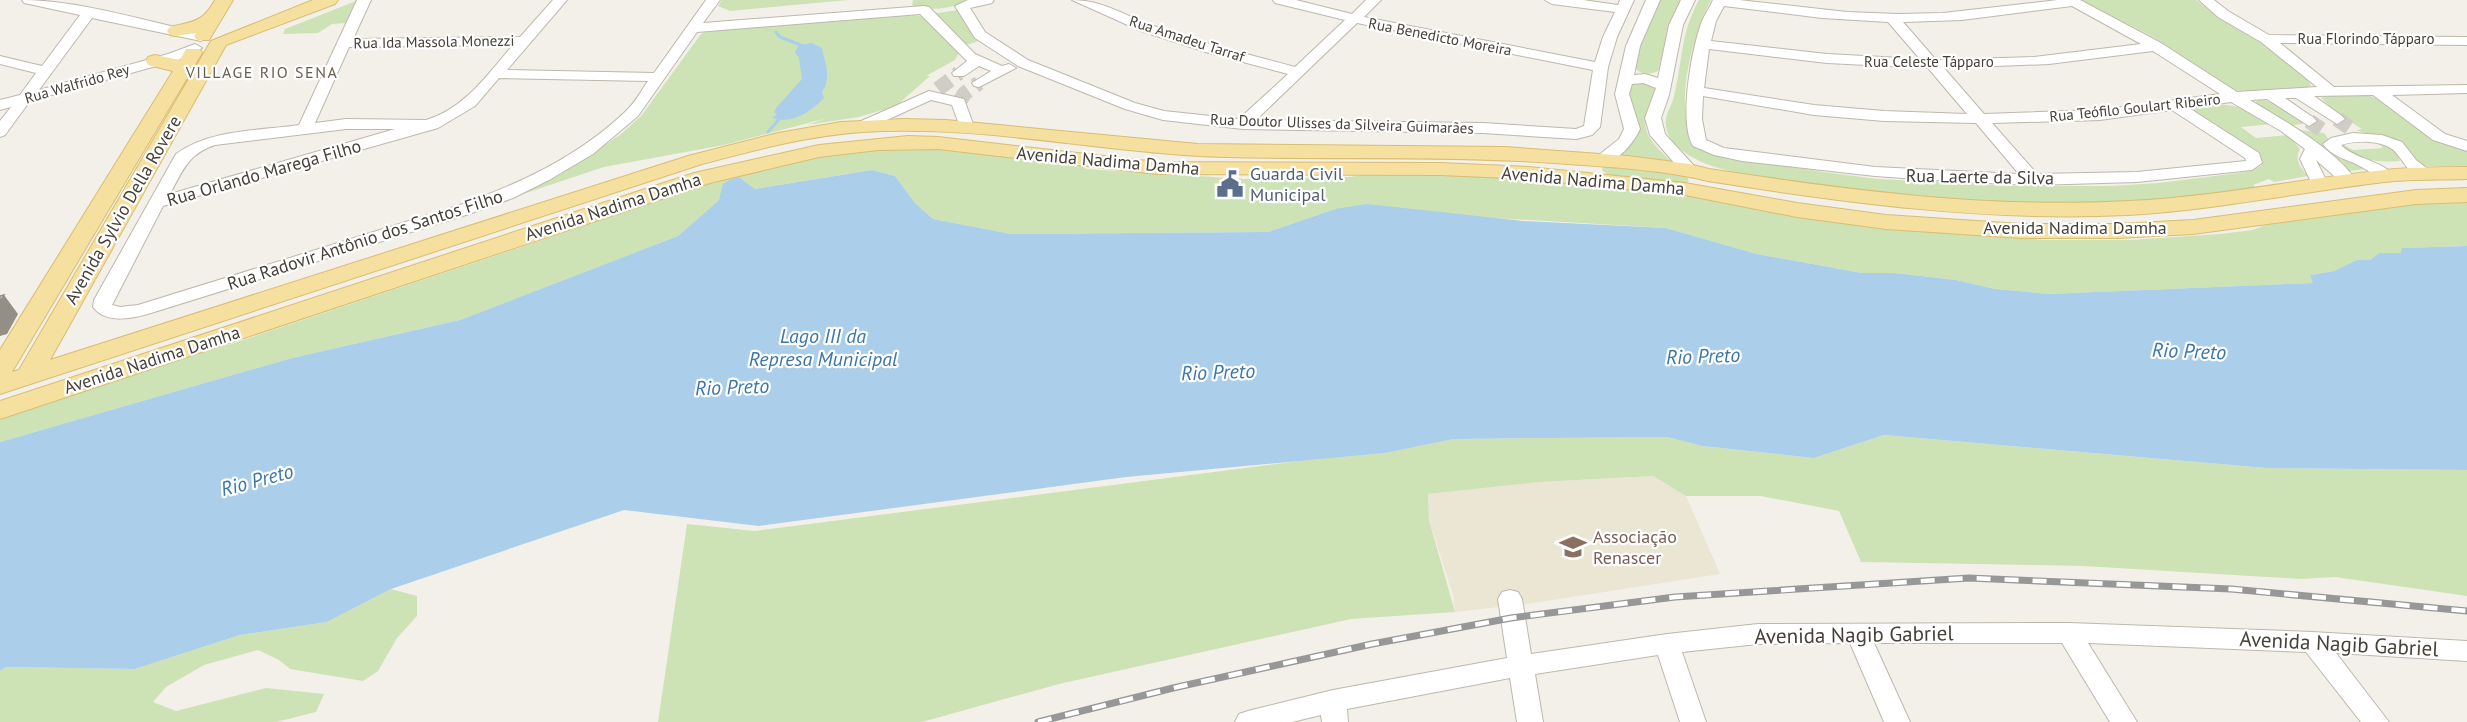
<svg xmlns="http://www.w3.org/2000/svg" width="2467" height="722" font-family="'PT Sans',sans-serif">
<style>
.education{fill:#ebe5d4}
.green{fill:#cde3b6}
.water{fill:#abceea}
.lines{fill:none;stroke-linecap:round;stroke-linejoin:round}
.stream{stroke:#abceea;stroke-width:3}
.minor-tunnel{stroke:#d0cdc6;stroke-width:15;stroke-dasharray:15 8;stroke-linecap:butt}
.minor-casing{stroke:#beb8ac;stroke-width:2}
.major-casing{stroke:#d9bd71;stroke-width:2}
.minor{fill:#fff;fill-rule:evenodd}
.major{fill:#f5e0a0;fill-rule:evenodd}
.rail-casing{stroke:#979797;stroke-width:7}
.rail{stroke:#fff;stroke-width:4.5;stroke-dasharray:14;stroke-linecap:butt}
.shaded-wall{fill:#948f86}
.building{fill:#d4ccc0;stroke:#948f86;stroke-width:1.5}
.labels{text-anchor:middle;stroke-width:4.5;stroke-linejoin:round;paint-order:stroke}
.far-street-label{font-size:15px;fill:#464138;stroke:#fff}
.far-neighbourhood-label{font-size:16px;letter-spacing:1.5px;fill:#685f50;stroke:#fff}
.street-label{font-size:18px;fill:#464138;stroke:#fff}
.service-label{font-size:18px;fill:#4e5e75;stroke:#fff;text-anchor:start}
.education-label{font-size:18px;fill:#785e54;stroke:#fff;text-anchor:start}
.water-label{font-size:20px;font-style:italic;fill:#3b76a8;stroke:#fff}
.near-street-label{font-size:21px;fill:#464138;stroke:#fff}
</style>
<rect width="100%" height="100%" fill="#f3f0e9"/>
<path class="education" d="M1653 476 1686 496 1720 574 1527 604 1455 612 1453 595 1429 520 1428 494 1540 482Z"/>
<g class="green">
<path d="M722 0H848L730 11 718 6Z"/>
<path d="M913 0H967C953 9 928 12 912 5Z"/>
<path d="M1659 0H1681L1669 26 1658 71C1650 75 1639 75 1635 67L1639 47Z"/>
<path d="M1699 0H1711C1692 35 1674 105 1693 142L1764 162 1823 172 1878 179 2013 186H2110L2159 183 2246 172 2261 166 2262 160 2260 156 2193 111C2198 106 2203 106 2210 105 2236 102 2252 112 2273 124L2241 127 2256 138 2289 135 2300 149C2294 160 2300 167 2308 176L2274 182 2269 179 2253 185 2256 188C2145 204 2033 208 1922 199 1884 196 1847 189 1809 184 1770 178 1700 174 1673 142 1670 138 1666 131 1666 126 1664 115 1672 106 1674 96 1683 60 1680 34 1699 0Z"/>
<path d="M2081 0H2196L2217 16 2259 39 2306 78 2311 85 2307 89 2252 92 2232 90 2155 38Z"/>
<path d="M356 1 346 23 332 24 318 33 283 34 285 29Z"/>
<path d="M958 10 969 30 979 41 966 45 931 14Z"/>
<path d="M903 13 924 17 959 53 955 60 926 76H930L896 106 859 117 807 125 824 119 724 145 604 167 505 200 589 156 621 134 641 116 701 34 709 30Z"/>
<path d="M1638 80 1657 88C1654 97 1648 106 1646 115 1641 137 1661 151 1674 164L1612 157C1665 120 1620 121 1630 84Z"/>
<path d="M2360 94 2376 98 2467 149V166H2420L2405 146 2356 130 2362 129 2345 118H2341L2321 98 2326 96Z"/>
<path d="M2260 99 2274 103 2303 121 2302 124 2294 125 2301 130 2324 133 2328 138 2325 146 2374 168 2349 171 2340 168 2254 103Z"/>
<path d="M2382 142 2396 151 2400 161C2377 163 2358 160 2338 147L2344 145 2353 150 2383 148 2378 143Z"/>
<path d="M926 145 1083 164 1086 169 1245 179 1350 177 1376 173 1454 172 1674 192 1761 207 1803 218 1872 227 2046 240H2130L2220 234 2252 230 2277 221 2376 207 2467 200V246L2403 248 2402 253H2379L2370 260H2357L2334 271 2310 275 2314 283 2049 294 1995 289 1956 280 1895 273H1862L1757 254 1666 228 1335 209 1268 232 1011 234 933 219 915 203 895 176 872 170 755 189 739 177 729 180 719 200 678 236 460 320 292 358 0 442V418L177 357 231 344 578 228 609 214 730 175 803 157Z"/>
<path d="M1604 165 1686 175 1689 181 1683 184 1608 175 1602 170Z"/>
<path d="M1884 435 2266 468 2467 470V596L2335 577 2301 579 2083 566 1861 562 1839 511 1761 496H1686L1653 476 1540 482 1428 494 1429 520 1455 612 1351 619 1059 684 922 722H658L687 524 755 531 1307 460 1384 453 1454 439 1667 437 1702 446 1814 458Z"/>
<path d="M391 589 417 596V616L397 638 378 671 363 681 290 669 279 660 258 650 204 665 166 687 153 702 176 711 266 688 324 694 316 712 276 722H0V671L6 667 135 669 240 635 327 622Z"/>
</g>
<g class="water">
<path d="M812 43 822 48C825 63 832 78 822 92L824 98C809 113 793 124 772 118L777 114 774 112 776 108 802 79 799 58 795 52 799 45Z"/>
<path d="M872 170 895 176 915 203 933 219 1011 234 1268 232 1335 209 1367 204 1523 221 1666 228 1757 254 1862 273H1895L1956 280 1995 289 2049 294 2313 283 2310 275 2334 271 2357 260H2370L2379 253H2401L2402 248 2467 246V470L2266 468 1884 435 1814 458 1702 446 1667 437 1454 439 1385 453 1126 477 759 526 624 510 391 589 327 622 240 635 135 669 6 667 0 671V442L292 358 460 320 678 236 719 200 723 184 729 180 739 177 755 189Z"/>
</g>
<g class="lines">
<g class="stream">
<path d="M776 32 780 37 801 45"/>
<path d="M768 132 781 117"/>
</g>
<g class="minor-tunnel">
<path d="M938 89 959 73"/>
<path d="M959 102 965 93 979 83"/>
<path d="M2337 119 2353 130"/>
<path d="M2309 121 2325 132"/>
</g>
<defs>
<g id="minor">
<path d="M22 0C78 0 145 21 201 33L208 37 201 41 92 18 39 90 168 54 195 44 202 48 178 60 30 101 5 135 0 137V121L11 107 0 110V100L20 95 36 73 0 64V56L42 66 80 15 24 3Z"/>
<path d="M357 0H371L353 39 520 37 553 0H567L507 70 654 73 706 0H720L703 23 924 6 929 7 975 54 1002 66 1009 64 1016 68 979 87 974 86 972 83 991 71 979 66 964 76H954L952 73 967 61 920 14 697 32 638 116 593 154 549 180 513 198 466 215 151 313C134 318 106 325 93 307L94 300 176 154C210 129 258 131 299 125ZM513 45C488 74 464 109 426 120L346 119 315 123 349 47ZM499 78 648 81C641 91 635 103 626 111 577 158 517 185 454 207L138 305 120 307 112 305 163 206 438 128 475 106ZM346 129H395L170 194C183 170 188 154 215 145Z"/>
<path d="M968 0H994L992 3 970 8 985 32 1028 60 1135 103 1164 111 1239 119 1288 74 1209 53 1141 31 1072 0C1102 0 1124 15 1151 25 1198 42 1247 54 1295 67L1345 20 1275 3 1273 0H1296L1352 14 1366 0H1381L1364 17 1595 62 1603 37 1615 12 1552 4 1545 0H1583L1618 5 1620 0H1634L1617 37 1608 67 1600 127 1592 135 1576 139 1483 133 1243 129 1163 120 1125 109 1018 66 975 38 955 6ZM1357 23 1593 70 1584 126 1576 129 1483 123 1256 120Z"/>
<path d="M1646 0H1660L1640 46 1634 75 1645 74 1658 78 1669 25 1681 0H1695L1683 25 1669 95 1661 118 1665 134 1695 167 1697 170 1695 173H1683L1650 135 1645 118 1656 88 1643 83 1632 84 1629 94 1640 129C1633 144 1615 167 1596 162L1594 159 1619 139 1624 129 1615 94 1626 46Z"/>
<path d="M1713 0H1739L1847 12 1898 14 1943 13 2058 0H2080L2161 43 2237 92 2317 87 2261 42 2218 17 2199 0H2214L2228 11 2269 35 2467 37V45L2280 43 2334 87 2467 85V93L2392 95 2445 134 2467 141V151L2433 140 2373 95 2314 96 2342 116 2345 119 2337 124 2296 98H2285L2314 118 2317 121 2309 126 2267 99 2250 100C2285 121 2333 148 2357 181L2355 184H2343L2316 160 2328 184 2320 189 2312 184 2300 159 2305 149 2281 131 2231 102 2189 108 2259 153 2262 163 2252 170 2137 182 2033 185 1962 182 1875 176 1742 161 1714 155 1693 146C1678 122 1692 47 1702 21 1705 14 1710 7 1713 0ZM1724 6 1822 18 1888 22 1920 59 1827 54 1711 41 1716 21ZM2072 6 2141 44 2034 57 1936 60 1903 22 1962 20ZM1709 49 1827 63 1928 68 1967 114 1884 111 1814 105 1704 88ZM2153 51 2220 94 2100 110 1984 114 1944 68 2049 64ZM1703 96 1814 115 1884 121 1976 123 2019 174 1875 167 1724 148 1706 140 1702 119ZM2172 110 2245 158 2246 161 2137 172 2037 174 1992 123 2100 120Z"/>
<path d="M929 91 964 99 974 127 971 130H961L952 105 931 100 869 128 864 130 856 125 859 122Z"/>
<path d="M2353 133 2382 135 2402 142 2416 160 2434 174 2432 177C2409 183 2405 159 2392 149 2380 140 2355 140 2341 145 2356 160 2380 159 2394 176L2386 181C2378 179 2372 173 2365 169 2350 159 2334 159 2323 144L2331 138Z"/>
<path d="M1510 590 1518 592 1522 599 1531 654 1667 634 1758 624 2069 623 2312 632 2467 641V661L2336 653 2389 722H2361L2306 652 2088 643 2137 722H2110L2062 643H1874L1910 722H1884L1850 643 1758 644 1682 652 1706 722H1680L1658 655 1535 674 1543 722H1517L1510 678 1347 709 1348 722H1322L1321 715 1292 722H1235L1239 714 1248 711 1333 690 1507 658 1498 599 1502 592Z"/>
</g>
<g id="major">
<path d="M215 0H233L209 40H197L194 36 196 33 176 36 170 35 167 31 170 27C194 21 202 23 215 0Z"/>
<path d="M313 0H338L335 4 226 45 50 360 688 156 778 133 841 122 904 119 946 120 1198 144 1505 147 1628 156 1689 164 1709 169C1848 190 1988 209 2129 201 2215 197 2300 179 2385 170 2412 167 2440 167 2467 167V179C2440 180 2412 179 2385 182 2300 192 2215 210 2128 215 1987 222 1847 203 1708 181 1667 171 1624 168 1582 165 1463 155 1345 160 1226 157 1105 154 984 124 862 132 807 136 755 150 702 164L0 394V350L173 71 148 65 146 61 148 57 155 55 180 60 186 49H200L202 53 12 372 19 370 211 41Z"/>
<path d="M908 136 938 137 1157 162 1440 163 1529 167 1685 183 1797 203 1886 215 2022 224H2118L2193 220 2416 190 2467 188V202L2416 204 2193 234 2118 238H2022L1886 229 1797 217 1685 195 1529 179 1440 175 1157 174 938 149 878 150 819 157 710 183 0 419V401L694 173 819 145Z"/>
</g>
</defs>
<use href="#minor" class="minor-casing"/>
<use href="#major" class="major-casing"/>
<use href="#minor" class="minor"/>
<use href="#major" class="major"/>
<defs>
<path id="rail" d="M1038 722 1173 688 1372 644 1511 618 1675 597 1969 578 2231 589 2467 611"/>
</defs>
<use href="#rail" class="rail-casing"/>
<use href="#rail" class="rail"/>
</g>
<path class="shaded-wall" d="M4 295 18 314 7 334 0 336V302Z"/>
<path class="building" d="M4 295 0 302V296Z"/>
<defs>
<symbol id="civic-bare" viewBox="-9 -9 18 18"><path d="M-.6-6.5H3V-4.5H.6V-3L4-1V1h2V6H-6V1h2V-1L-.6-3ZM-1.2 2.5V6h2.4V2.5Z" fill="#5c6f8a" stroke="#fff" stroke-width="2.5" paint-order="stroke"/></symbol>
<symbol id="school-bare" viewBox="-9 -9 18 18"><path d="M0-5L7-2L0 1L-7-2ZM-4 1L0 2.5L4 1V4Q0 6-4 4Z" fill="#8d6e63" stroke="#fff" stroke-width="2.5" paint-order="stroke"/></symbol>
</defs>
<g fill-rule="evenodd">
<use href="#civic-bare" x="1211" y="165" width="38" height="38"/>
<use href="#school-bare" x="1554" y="528" width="38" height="38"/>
</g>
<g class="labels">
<g class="far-street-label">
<text transform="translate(1440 37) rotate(11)" y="5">Rua Benedicto Moreira</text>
<text transform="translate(1187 39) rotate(18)" y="5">Rua Amadeu Tarraf</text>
<text x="2366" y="44">Rua Florindo Tápparo</text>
<text transform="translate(434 42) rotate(-1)" y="5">Rua Ida Massola Monezzi</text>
<text x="1929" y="67">Rua Celeste Tápparo</text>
<text transform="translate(77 84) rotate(-16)" y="5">Rua Walfrido Rey</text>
<text transform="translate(2135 108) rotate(-6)" y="5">Rua Teófilo Goulart Ribeiro</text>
<text transform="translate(1342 124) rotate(2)" y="5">Rua Doutor Ulisses da Silveira Guimarães</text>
</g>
<g class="far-neighbourhood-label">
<text x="262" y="78">VILLAGE RIO SENA</text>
</g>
<g class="street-label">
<text transform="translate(1108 161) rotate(5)" y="6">Avenida Nadima Damha</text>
<text transform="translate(264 173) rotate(-16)" y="6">Rua Orlando Marega Filho</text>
<text transform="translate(1980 177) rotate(1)" y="6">Rua Laerte da Silva</text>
<text transform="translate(1593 181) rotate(5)" y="6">Avenida Nadima Damha</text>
<text transform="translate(613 207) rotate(-18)" y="6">Avenida Nadima Damha</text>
<text transform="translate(123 210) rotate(-60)" y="6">Avenida Sylvio Della Rovere</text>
<text x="2075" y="234">Avenida Nadima Damha</text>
<text transform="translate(365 240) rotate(-18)" y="6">Rua Radovir Antônio dos Santos Filho</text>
<text transform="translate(152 360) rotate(-18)" y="6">Avenida Nadima Damha</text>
</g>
<g class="service-label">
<text x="1250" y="180">Guarda Civil<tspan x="1250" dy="21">Municipal</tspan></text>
</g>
<g class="education-label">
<text x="1593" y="543">Associação<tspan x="1593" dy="21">Renascer</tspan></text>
</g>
<g class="water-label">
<text x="823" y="343">Lago III da<tspan x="823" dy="23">Represa Municipal</tspan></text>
<text transform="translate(2189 351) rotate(2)" y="7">Rio Preto</text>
<text transform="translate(1703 356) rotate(-2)" y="7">Rio Preto</text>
<text transform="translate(1218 372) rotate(-2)" y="7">Rio Preto</text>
<text transform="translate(732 387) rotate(-2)" y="7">Rio Preto</text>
<text transform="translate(257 480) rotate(-15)" y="7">Rio Preto</text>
</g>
<g class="near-street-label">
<text transform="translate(1854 635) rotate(-1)" y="7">Avenida Nagib Gabriel</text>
<text transform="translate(2339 644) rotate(3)" y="7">Avenida Nagib Gabriel</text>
</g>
</g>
</svg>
